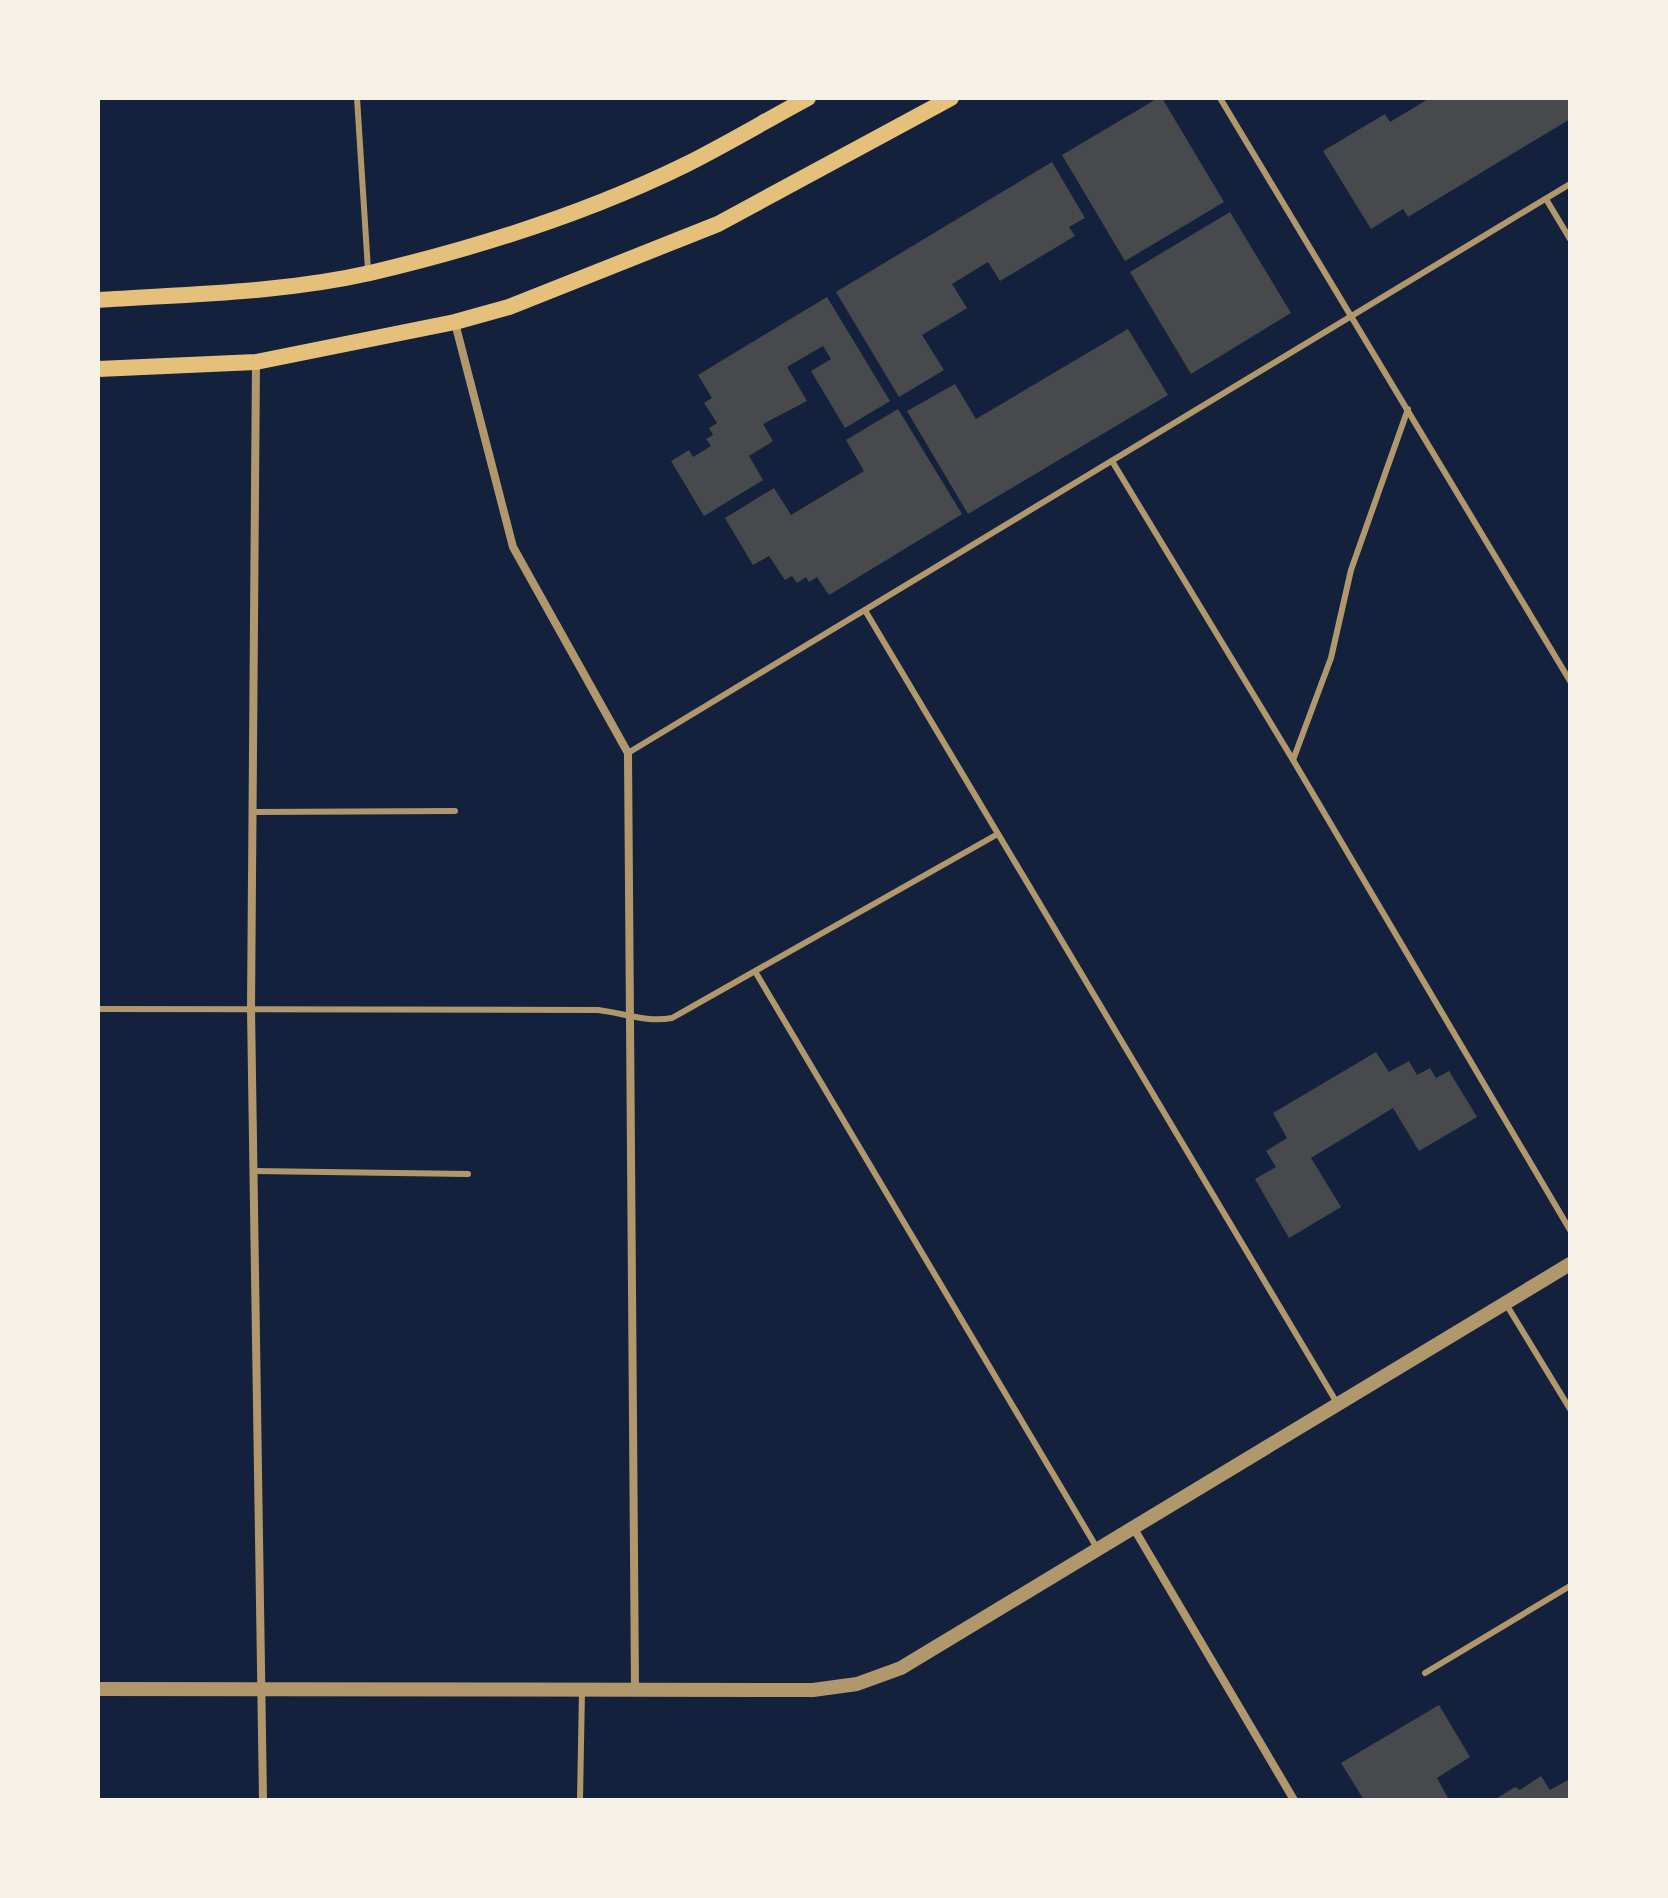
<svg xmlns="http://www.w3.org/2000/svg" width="1668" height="1898" font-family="'Work Sans',sans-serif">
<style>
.building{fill:#48494c}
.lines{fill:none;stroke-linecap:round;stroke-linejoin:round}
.service{stroke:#b1986c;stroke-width:6}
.minor{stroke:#b1986c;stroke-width:8}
.tertiary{stroke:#b1986c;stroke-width:14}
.secondary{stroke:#e5c07b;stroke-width:16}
</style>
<rect width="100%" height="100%" fill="#14213d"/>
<g class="building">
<path d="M1158 98H1162L1224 202 1125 261 1062 155Z"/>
<path d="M1430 98H1570V119L1408 217 1403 209 1371 229 1323 151 1385 114 1390 122Z"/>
<path d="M1052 162 1085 218 1069 227 1075 236 1000 281 988 262 952 284 967 308 922 335 944 370 899 397 836 292Z"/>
<path d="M1230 212 1291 313 1191 374 1130 272Z"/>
<path d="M827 297 890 401 845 428 811 371 831 359 823 346 787 367 807 401 763 424 773 441 749 456 763 480 704 516 671 461 689 450 693 457 711 446 706 439 713 435 709 428 717 423 704 403 712 398 698 375Z"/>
<path d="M1128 329 1168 395 968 514 907 411 955 384 976 419Z"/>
<path d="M898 409 962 514 829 595 817 577 809 582 806 577 797 583 792 576 785 580 769 556 753 565 725 518 774 488 791 515 864 471 846 440Z"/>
<path d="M1376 1052 1389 1072 1409 1061 1417 1075 1430 1068 1436 1078 1449 1071 1477 1117 1419 1151 1393 1108 1311 1158 1341 1207 1289 1238 1255 1179 1276 1167 1266 1151 1287 1138 1273 1113Z"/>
<path d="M1439 1705 1470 1757 1437 1778 1449 1800H1364L1341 1763Z"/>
<path d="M1541 1776 1550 1790 1570 1779V1800H1494L1515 1787 1520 1790Z"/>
</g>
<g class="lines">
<g class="service">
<path d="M357 98 368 270"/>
<path d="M1220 98 1570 681"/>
<path d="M1546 199 1570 239"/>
<path d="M1112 461 1293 760 1570 1230"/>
<path d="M866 612 1337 1403"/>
<path d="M628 753 1570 184"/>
<path d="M1293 760 1331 658 1351 570 1408 409"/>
<path d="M252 812 455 811"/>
<path d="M756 973 1097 1548"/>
<path d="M98 1009 598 1010C624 1013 647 1023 672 1018L996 835"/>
<path d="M253 1171 468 1174"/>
<path d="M1506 1304 1570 1409"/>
<path d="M1425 1673 1570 1586"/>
<path d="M580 1800 582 1690"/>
</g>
<g class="minor">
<path d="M455 323 513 547 628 753 635 1689"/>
<path d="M256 362 251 1009 263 1800"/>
<path d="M1133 1527 1294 1800"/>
</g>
<path class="tertiary" d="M98 1689 813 1690 857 1684 901 1668 1570 1264"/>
<g class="secondary">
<path d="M98 300C188 294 281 293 370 273 476 248 587 213 685 165 727 144 767 120 808 98"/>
<path d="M98 369 256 362 455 322 509 307 718 224 951 98"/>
</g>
</g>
<rect width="1668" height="1898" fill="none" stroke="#f6f1e7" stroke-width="200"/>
</svg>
